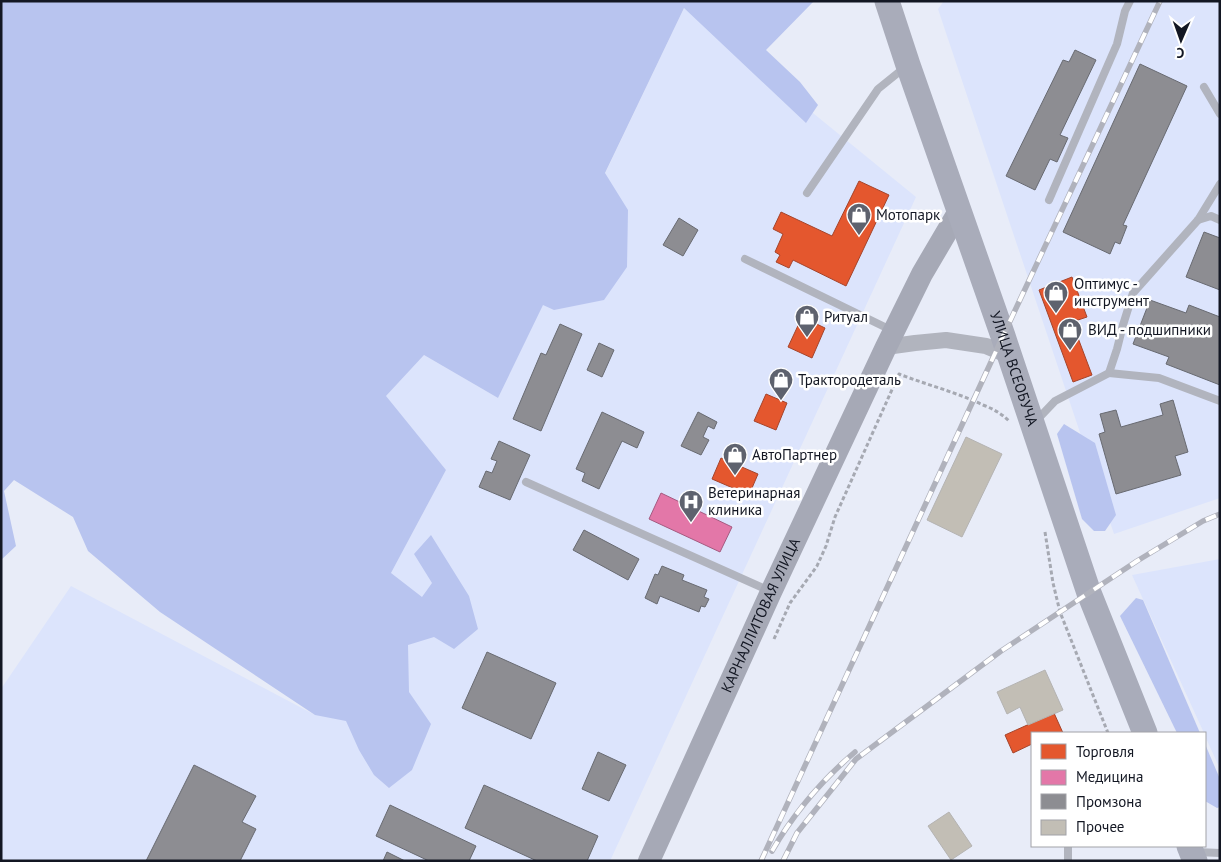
<svg xmlns="http://www.w3.org/2000/svg" width="1221" height="862" font-family="'PT Sans',sans-serif">
<style>
.built{fill:#dce4fc}
.forest{fill:#b8c4ef}
.shops{fill:#e4572e;stroke:#a5442b}
.health{fill:#e377a8;stroke:#a55a80}
.industry{fill:#8d8d92;stroke:#686a71}
.building{fill:#c2beb5;stroke:#b4b3b2}
.lines{fill:none;stroke-linecap:round;stroke-linejoin:round}
.path{stroke:#a6a9b2;stroke-width:3;stroke-dasharray:4 2.5;stroke-linecap:butt}
.lane{stroke:#b1b4be;stroke-width:8}
.street{stroke:#b1b4be;stroke-width:16}
.secondary{stroke:#a6a9b6;stroke-width:22}
.primary{stroke:#a9acba;stroke-width:25}
.rail-casing{stroke:#b0b2bc;stroke-width:5.5}
.rail{stroke:#fff;stroke-width:4;stroke-dasharray:11;stroke-linecap:butt}
.labels{text-anchor:middle;stroke-width:5;stroke-linejoin:round;paint-order:stroke}
.poi-label{font-size:15px;fill:#131723;stroke:#fff;text-anchor:start}
.street-label{font-size:15px;fill:#131723;stroke:#fff}
</style>
<rect width="100%" height="100%" fill="#e8ecf8"/>
<g class="built">
<path d="M944 1H1220V498L1114 534 938 9Z"/>
<path d="M684 8 916 197 610 861H1V689L71 586 315 715 446 470 385 397 424 355 498 398Z"/>
<path d="M1220 559V769L1205 736V733H1204L1132 575Z"/>
</g>
<g class="forest">
<path d="M1 1H814L766 50 800 82 818 105 806 123 684 8 605 173 628 210 627 267 604 300 554 310 543 305 498 398 424 355 386 396 446 470 391 573 422 597 432 583 414 554 431 535 469 596 478 629 454 649 434 637 408 645 409 692 431 724 412 770 389 788 374 775 359 750 346 721 315 715 160 612 88 551 73 517 14 480 4 491 16 546 1 560Z"/>
<path d="M1064 424 1095 443 1116 515 1105 531H1094L1082 519 1057 434Z"/>
<path d="M1136 598 1143 600 1200 733H1177L1120 616Z"/>
<path d="M1205 744 1220 779V807L1217 808 1205 801Z"/>
</g>
<g class="shops">
<path d="M859 181 889 195 846 286 793 260 789 268 776 262 780 255 775 252 783 234 773 229 781 212 832 236Z"/>
<path d="M1072 277 1087 317 1072 322 1092 375 1073 382 1039 290Z"/>
<path d="M802 317 825 328 812 358 788 347Z"/>
<path d="M766 394 787 403 776 430 754 421Z"/>
<path d="M721 458 758 474 749 495 712 479Z"/>
<path d="M1054 713 1063 733H1032V744L1013 753 1005 735Z"/>
</g>
<path class="health" d="M661 493 732 527 720 552 649 519Z"/>
<g class="industry">
<path d="M1075 50 1096 60 1060 135 1068 138 1057 162 1050 159 1035 190 1006 176 1063 60 1069 62Z"/>
<path d="M1140 64 1187 86 1123 225 1127 226 1120 244 1115 242 1110 254 1063 232Z"/>
<path d="M679 218 698 230 683 256 663 245Z"/>
<path d="M1204 232 1220 238V290L1186 277Z"/>
<path d="M1150 300 1186 313 1189 305 1220 317V385L1166 364 1169 357 1133 344Z"/>
<path d="M560 324 582 334 541 431 513 419 541 353 546 355Z"/>
<path d="M599 343 614 350 602 377 587 370Z"/>
<path d="M1173 400 1188 452 1175 456 1181 475 1116 494 1099 434 1105 432 1100 414 1116 410 1121 427 1163 415 1160 404Z"/>
<path d="M602 412 644 432 637 448 622 441 599 489 582 481 585 473 576 469Z"/>
<path d="M698 412 717 422 714 429 708 426 703 437 709 440 701 455 681 446Z"/>
<path d="M499 441 530 455 510 500 479 487 486 471 492 473 497 461 491 459Z"/>
<path d="M584 530 639 559 628 580 573 550Z"/>
<path d="M662 566 684 575 682 580 707 590 704 597 709 599 705 607 701 606 699 612 660 596 657 604 645 598 655 574 658 575Z"/>
<path d="M487 652 556 683 531 739 462 708Z"/>
<path d="M598 752 626 765 609 801 582 789Z"/>
<path d="M194 765 256 796 242 822 256 829 240 861H146Z"/>
<path d="M484 785 598 836 587 861H537L465 828Z"/>
<path d="M390 805 476 846 469 861H429L376 836Z"/>
<path d="M387 852 405 861H383Z"/>
</g>
<g class="building">
<path d="M966 437 1002 454 962 537 927 520Z"/>
<path d="M1045 670 1063 710 1028 725 1020 707 1007 714 997 692Z"/>
<path d="M949 812 972 846 951 860 928 826Z"/>
</g>
<g class="lines">
<g class="path">
<path d="M1045 532 1053 583 1060 612 1108 733"/>
<path d="M774 639 790 603 817 566 826 546 835 517 899 374C927 385 956 392 983 405 993 409 1001 413 1009 421"/>
</g>
<g class="lane">
<path d="M1204 87 1220 114"/>
<path d="M807 193 878 89 904 68"/>
<path d="M1049 200 1117 44 1125 11 1130 1"/>
<path d="M1198 220 1211 216 1220 220"/>
<path d="M745 259 891 330"/>
<path d="M1109 373 1159 378 1220 401"/>
<path d="M1035 422 1055 401 1109 373 1117 349 1123 325 1133 293 1198 220 1220 184"/>
<path d="M526 482 770 591"/>
<path d="M1068 846V861"/>
<path d="M1196 852 1220 853"/>
</g>
<path class="street" d="M886 347 915 343 946 340 986 346 1010 356"/>
<path class="secondary" id="s1" d="M649 861 771 592 886 347 922 274 959 211"/>
<g class="primary">
<path id="s2" d="M887 1 908 65 1003 336 1089 593 1145 733"/>
<path d="M1189 846 1195 861"/>
</g>
<defs>
<g id="rail">
<path d="M772 851C794 813 822 780 855 752"/>
<path d="M761 861 1003 336 1160 1"/>
<path d="M783 861 797 833 856 759 1001 651 1137 561 1203 521 1220 514"/>
</g>
</defs>
<use href="#rail" class="rail-casing"/>
<use href="#rail" class="rail"/>
</g>
<defs>
<symbol id="shop-pin" viewBox="-11 -11 22 30"><path d="M0 17L-7.5 6A9.5 9.5 0 1 1 7.5 6Z" fill="#5e626e" stroke="#fff"/><path d="M-5-2.5h2.3a2.7 3.5 0 0 1 5.4 0H5L5.5 6h-11ZM-1.5-2.5h3a1.5 2.3 0 0 0-3 0Z" fill="#fff"/></symbol>
<symbol id="hospital-pin" viewBox="-11 -11 22 30"><path d="M0 17L-7.5 6A9.5 9.5 0 1 1 7.5 6Z" fill="#5e626e" stroke="#fff"/><path d="M-5-5h3v3.5h4V-5h3V5h-3V1.5h-4V5h-3Z" fill="#fff"/></symbol>
</defs>
<g fill-rule="evenodd">
<use href="#shop-pin" x="845" y="201" width="28" height="38"/>
<use href="#shop-pin" x="1042" y="279" width="28" height="38"/>
<use href="#shop-pin" x="793" y="303" width="28" height="38"/>
<use href="#shop-pin" x="1056" y="316" width="28" height="38"/>
<use href="#shop-pin" x="767" y="366" width="28" height="38"/>
<use href="#shop-pin" x="721" y="441" width="28" height="38"/>
<use href="#hospital-pin" x="677" y="488" width="28" height="38"/>
</g>
<g class="labels">
<g class="poi-label">
<text x="876" y="220">Мотопарк</text>
<text x="1074" y="289">Оптимус -<tspan x="1074" dy="17">инструмент</tspan></text>
<text x="824" y="322">Ритуал</text>
<text x="1088" y="335">ВИД - подшипники</text>
<text x="798" y="385">Трактородеталь</text>
<text x="752" y="460">АвтоПартнер</text>
<text x="708" y="498">Ветеринарная<tspan x="708" dy="17">клиника</tspan></text>
</g>
<g class="street-label">
<text dy="5" stroke="none"><textPath href="#s2" startOffset="389">УЛИЦА ВСЕОБУЧА</textPath></text>
<text dy="5" stroke="none"><textPath href="#s1" startOffset="270">КАРНАЛЛИТОВАЯ УЛИЦА</textPath></text>
</g>
</g>
<rect width="1221" height="862" fill="none" stroke="#131723" stroke-width="5"/>
<rect x="1031" y="732" width="175" height="115" fill="#ffffff" stroke="#a1a2a7"/>
<rect x="1041" y="744" width="25" height="15" fill="#e4572e" stroke="#a1a2a7"/>
<text x="1076" y="757" font-size="15" fill="#131723">Торговля</text>
<rect x="1041" y="770" width="25" height="15" fill="#e377a8" stroke="#a1a2a7"/>
<text x="1076" y="782" font-size="15" fill="#131723">Медицина</text>
<rect x="1041" y="794" width="25" height="15" fill="#8d8d92" stroke="#a1a2a7"/>
<text x="1076" y="807" font-size="15" fill="#131723">Промзона</text>
<rect x="1041" y="820" width="25" height="15" fill="#c2beb5" stroke="#a1a2a7"/>
<text x="1076" y="832" font-size="15" fill="#131723">Прочее</text>
<g transform="translate(1181 40) rotate(182)" stroke="#ffffff" stroke-width="4" paint-order="stroke">
<path d="M0-4L9 19L0 12L-9 19Z" fill="#131723"/>
<text y="-8" font-size="14" font-weight="bold" text-anchor="middle" fill="#131723">С</text>
</g>
</svg>
